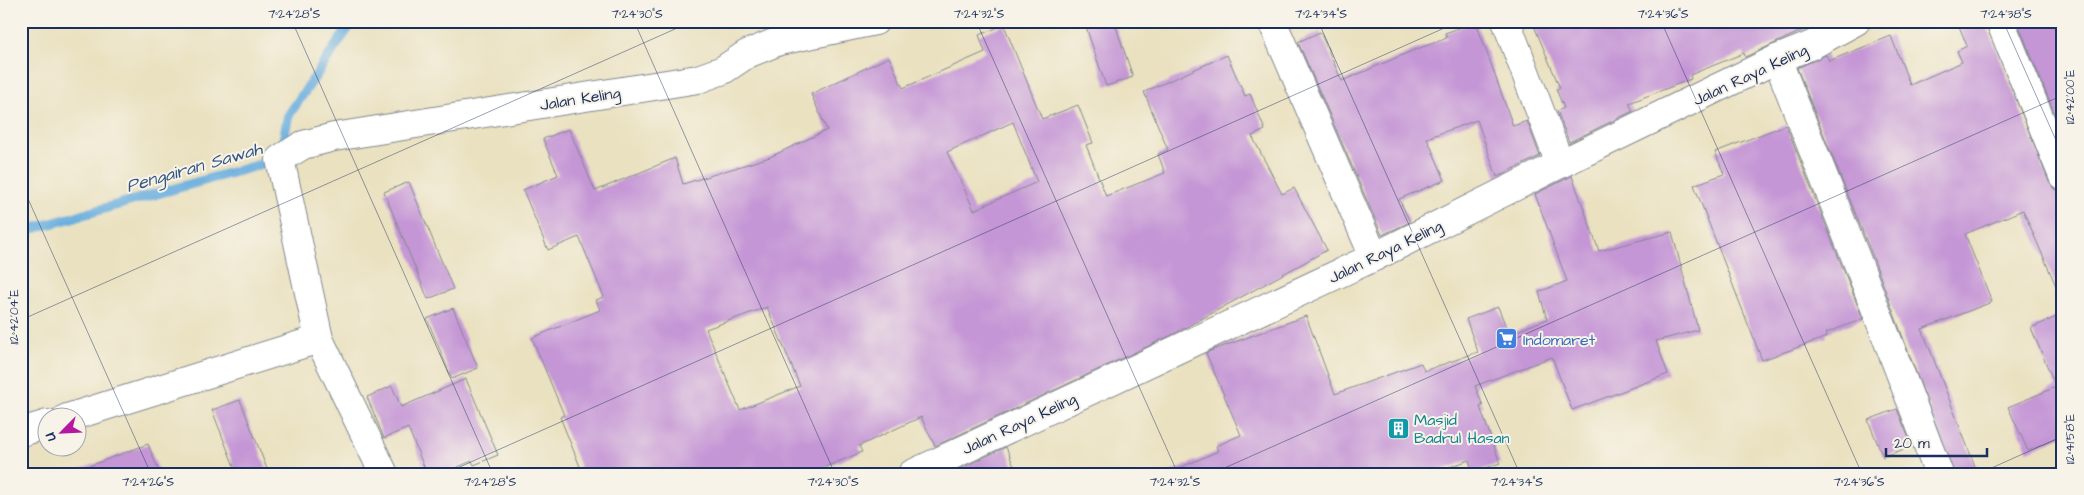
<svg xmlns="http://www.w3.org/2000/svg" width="2084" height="495" font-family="'Architects Daughter',sans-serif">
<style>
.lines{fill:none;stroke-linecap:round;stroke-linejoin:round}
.stream{stroke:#68adde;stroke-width:10}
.building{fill:#c596d6;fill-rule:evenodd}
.minor-casing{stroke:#82888f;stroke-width:30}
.tertiary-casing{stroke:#82888f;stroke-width:30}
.minor{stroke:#fff;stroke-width:28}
.tertiary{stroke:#fff;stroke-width:28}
.ticks{fill:none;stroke:#1b2f5e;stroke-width:1;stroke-opacity:0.45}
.labels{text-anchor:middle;stroke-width:4;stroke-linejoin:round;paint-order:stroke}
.street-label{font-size:16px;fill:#1b2f5e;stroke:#f7f3e8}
.shop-label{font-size:16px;fill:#366cbe;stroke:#f7f3e8;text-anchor:start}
.culture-label{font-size:16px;fill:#0d838f;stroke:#f7f3e8;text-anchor:start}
.water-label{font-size:18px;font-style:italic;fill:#325584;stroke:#f7f3e8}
.neatline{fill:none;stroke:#1b2f5e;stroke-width:2}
.ticks-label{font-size:12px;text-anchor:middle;fill:#1b2f5e}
</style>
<rect width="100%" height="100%" fill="#f7f3e8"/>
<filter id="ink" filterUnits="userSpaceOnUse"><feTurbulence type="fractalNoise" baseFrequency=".02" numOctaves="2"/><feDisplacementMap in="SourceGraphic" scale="10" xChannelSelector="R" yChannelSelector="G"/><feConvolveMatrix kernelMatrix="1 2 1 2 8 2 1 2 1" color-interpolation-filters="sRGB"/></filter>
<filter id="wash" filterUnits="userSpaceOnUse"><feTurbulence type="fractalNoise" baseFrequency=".0096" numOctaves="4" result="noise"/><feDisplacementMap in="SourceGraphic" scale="20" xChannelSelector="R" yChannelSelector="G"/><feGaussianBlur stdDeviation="1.12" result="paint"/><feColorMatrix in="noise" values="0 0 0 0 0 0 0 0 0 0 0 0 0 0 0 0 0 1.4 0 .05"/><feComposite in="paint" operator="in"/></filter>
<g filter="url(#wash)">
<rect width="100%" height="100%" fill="#eae1c0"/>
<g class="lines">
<path class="stream" d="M21 232 280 159 288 116 353 21"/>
</g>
<g id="blocks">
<g class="building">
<path d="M1084 21H1114L1133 77 1106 86Z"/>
<path d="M1532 21H1823L1745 57 1744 53 1690 75 1691 79 1629 103 1633 111 1569 142 1557 111 1564 108 1556 89 1560 88Z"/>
<path d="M1957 21H1985L2049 182 2054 189 2063 191V302L2023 210 1965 234 1992 302 1922 329 1978 474H1954L1874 260 1797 68 1826 55 1829 61 1891 36 1910 85 1962 62 1957 51 1967 46Z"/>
<path d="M2017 21H2063V134Z"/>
<path d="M1476 22 1513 126 1527 121 1540 156 1497 177 1477 120 1427 138 1445 180 1399 199 1410 222 1382 235 1298 42 1320 32 1342 81 1412 51 1447 38 1445 33Z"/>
<path d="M1004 25 1042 119 1078 105 1093 143 1086 145 1106 196 1165 173 1158 154 1168 150 1144 92 1227 55 1245 96 1250 94 1265 130 1252 136 1282 194 1294 188 1327 250 1172 335 935 446 921 417 859 446 862 452 808 474H583L560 417 564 415 532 338 600 310 596 300 604 297 579 237 548 250 523 190 558 175 543 139 569 129 595 191 675 158 683 184 770 157 827 130 811 94 889 57 903 88 985 52 979 35ZM1013 122 1037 182 974 210 947 152ZM767 307 800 386 740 410 706 329Z"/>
<path d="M1786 125 1863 319 1826 333 1827 337 1762 360 1694 185 1724 174 1715 152Z"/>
<path d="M1572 176 1599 251 1672 232 1698 330 1656 341 1668 374 1572 410 1552 357 1475 386 1483 406 1480 407 1500 463 1473 473 1469 460 1431 474H1166L1218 451 1216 446 1241 435 1206 353 1210 351 1306 316 1335 394 1421 363 1424 371 1478 352 1466 319 1498 307 1509 334 1547 319 1539 292 1567 281 1535 194Z"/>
<path d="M409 182 453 289 428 299 384 192Z"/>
<path d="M453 308 478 368 452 379 427 319Z"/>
<path d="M2063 314V436L2028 451 2008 407 2056 387 2031 328Z"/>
<path d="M466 379 498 455 474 465 472 461 441 474H427L408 428 384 438 367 397 392 386 401 407Z"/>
<path d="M240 400 269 474H237L212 410Z"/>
<path d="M1897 409 1912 446 1883 457 1868 420Z"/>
<path d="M148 444 160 474H76V471Z"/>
<path d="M1006 447 1017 474H949Z"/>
</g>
</g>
</g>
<g filter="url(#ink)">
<use href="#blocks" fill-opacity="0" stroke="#82888f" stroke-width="1"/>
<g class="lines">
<defs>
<g id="minor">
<path d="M1272 21 1374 257"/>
<path d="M1506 21 1560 164"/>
<path d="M2000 21 2063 176"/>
<path d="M1777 59 1859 266 1939 474"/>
<path d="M67 418 319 339"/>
<path d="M21 432 48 424"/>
<path d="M384 474 319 339 280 159 303 145 334 137 698 79 723 70 747 54 779 41 875 21"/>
</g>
<path id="tertiary" d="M912 474 1374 257 1560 164 1777 59 1812 45 1856 21"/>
</defs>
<use href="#minor" class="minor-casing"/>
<use href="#tertiary" class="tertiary-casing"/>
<use href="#minor" class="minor"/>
<use href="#tertiary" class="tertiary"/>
</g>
</g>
<path class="ticks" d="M292 21 493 474M634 21 835 474M976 21 1178 474M1318 21 1520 474M1661 21 1862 474M2003 21 2063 156M21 183 151 474M21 320 693 21M444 474 1460 21M1211 474 2063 95M1978 474 2063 436"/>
<defs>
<symbol id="supermarket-square" viewBox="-11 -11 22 22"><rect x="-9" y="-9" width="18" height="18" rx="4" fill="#3f7fe0" stroke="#f7f3e8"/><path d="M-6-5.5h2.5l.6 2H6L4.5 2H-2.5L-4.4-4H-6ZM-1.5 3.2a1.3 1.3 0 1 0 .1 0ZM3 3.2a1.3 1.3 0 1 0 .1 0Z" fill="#fff"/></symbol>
<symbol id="building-square" viewBox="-11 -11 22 22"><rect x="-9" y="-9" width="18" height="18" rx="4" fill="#0f9aa8" stroke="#f7f3e8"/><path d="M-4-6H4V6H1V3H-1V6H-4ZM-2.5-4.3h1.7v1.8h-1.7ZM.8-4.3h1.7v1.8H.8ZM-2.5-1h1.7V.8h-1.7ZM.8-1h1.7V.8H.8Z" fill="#fff"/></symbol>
</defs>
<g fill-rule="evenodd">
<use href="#supermarket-square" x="1494" y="326" width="25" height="25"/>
<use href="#building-square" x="1386" y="416" width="25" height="25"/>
</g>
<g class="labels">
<g class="street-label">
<text transform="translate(1750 74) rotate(-25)" y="6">Jalan Raya Keling</text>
<text transform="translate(580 98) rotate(-9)" y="6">Jalan Keling</text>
<text transform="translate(1385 251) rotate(-26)" y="6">Jalan Raya Keling</text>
<text transform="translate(1019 423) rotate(-25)" y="6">Jalan Raya Keling</text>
</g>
<g class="shop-label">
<text x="1523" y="345">Indomaret</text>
</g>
<g class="culture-label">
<text x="1414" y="425">Masjid<tspan x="1414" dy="18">Badrul Hasan</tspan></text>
</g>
<g class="water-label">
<text transform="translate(194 167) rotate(-16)" y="6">Pengairan Sawah</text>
</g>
</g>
<rect width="2084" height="495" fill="none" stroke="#f7f3e8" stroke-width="55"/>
<g transform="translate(62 432) rotate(246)"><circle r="24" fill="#f7f3e8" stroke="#9fa5b1"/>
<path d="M0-4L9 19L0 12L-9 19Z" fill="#b5179e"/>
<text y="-8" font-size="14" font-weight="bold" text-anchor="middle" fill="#1b2f5e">U</text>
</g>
<path d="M1886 448v8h101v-8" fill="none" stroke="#1b2f5e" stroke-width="2.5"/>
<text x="1894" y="448" font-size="15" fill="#1b2f5e" stroke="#f7f3e8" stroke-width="4" paint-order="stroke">20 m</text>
<rect x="28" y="28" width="2028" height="440" class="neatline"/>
<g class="ticks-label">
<text x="294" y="18">7°24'28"S</text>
<text x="637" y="18">7°24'30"S</text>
<text x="979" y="18">7°24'32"S</text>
<text x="1321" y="18">7°24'34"S</text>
<text x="1663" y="18">7°24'36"S</text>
<text x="2006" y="18">7°24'38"S</text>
<text transform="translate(2070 97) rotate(-90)" y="4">112°42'00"E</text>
<text transform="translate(14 317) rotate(-90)" y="4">112°42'04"E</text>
<text transform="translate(2070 439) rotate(-90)" y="4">112°41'58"E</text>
<text x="148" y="486">7°24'26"S</text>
<text x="490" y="486">7°24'28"S</text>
<text x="833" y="486">7°24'30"S</text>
<text x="1175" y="486">7°24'32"S</text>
<text x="1517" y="486">7°24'34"S</text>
<text x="1859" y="486">7°24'36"S</text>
</g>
</svg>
